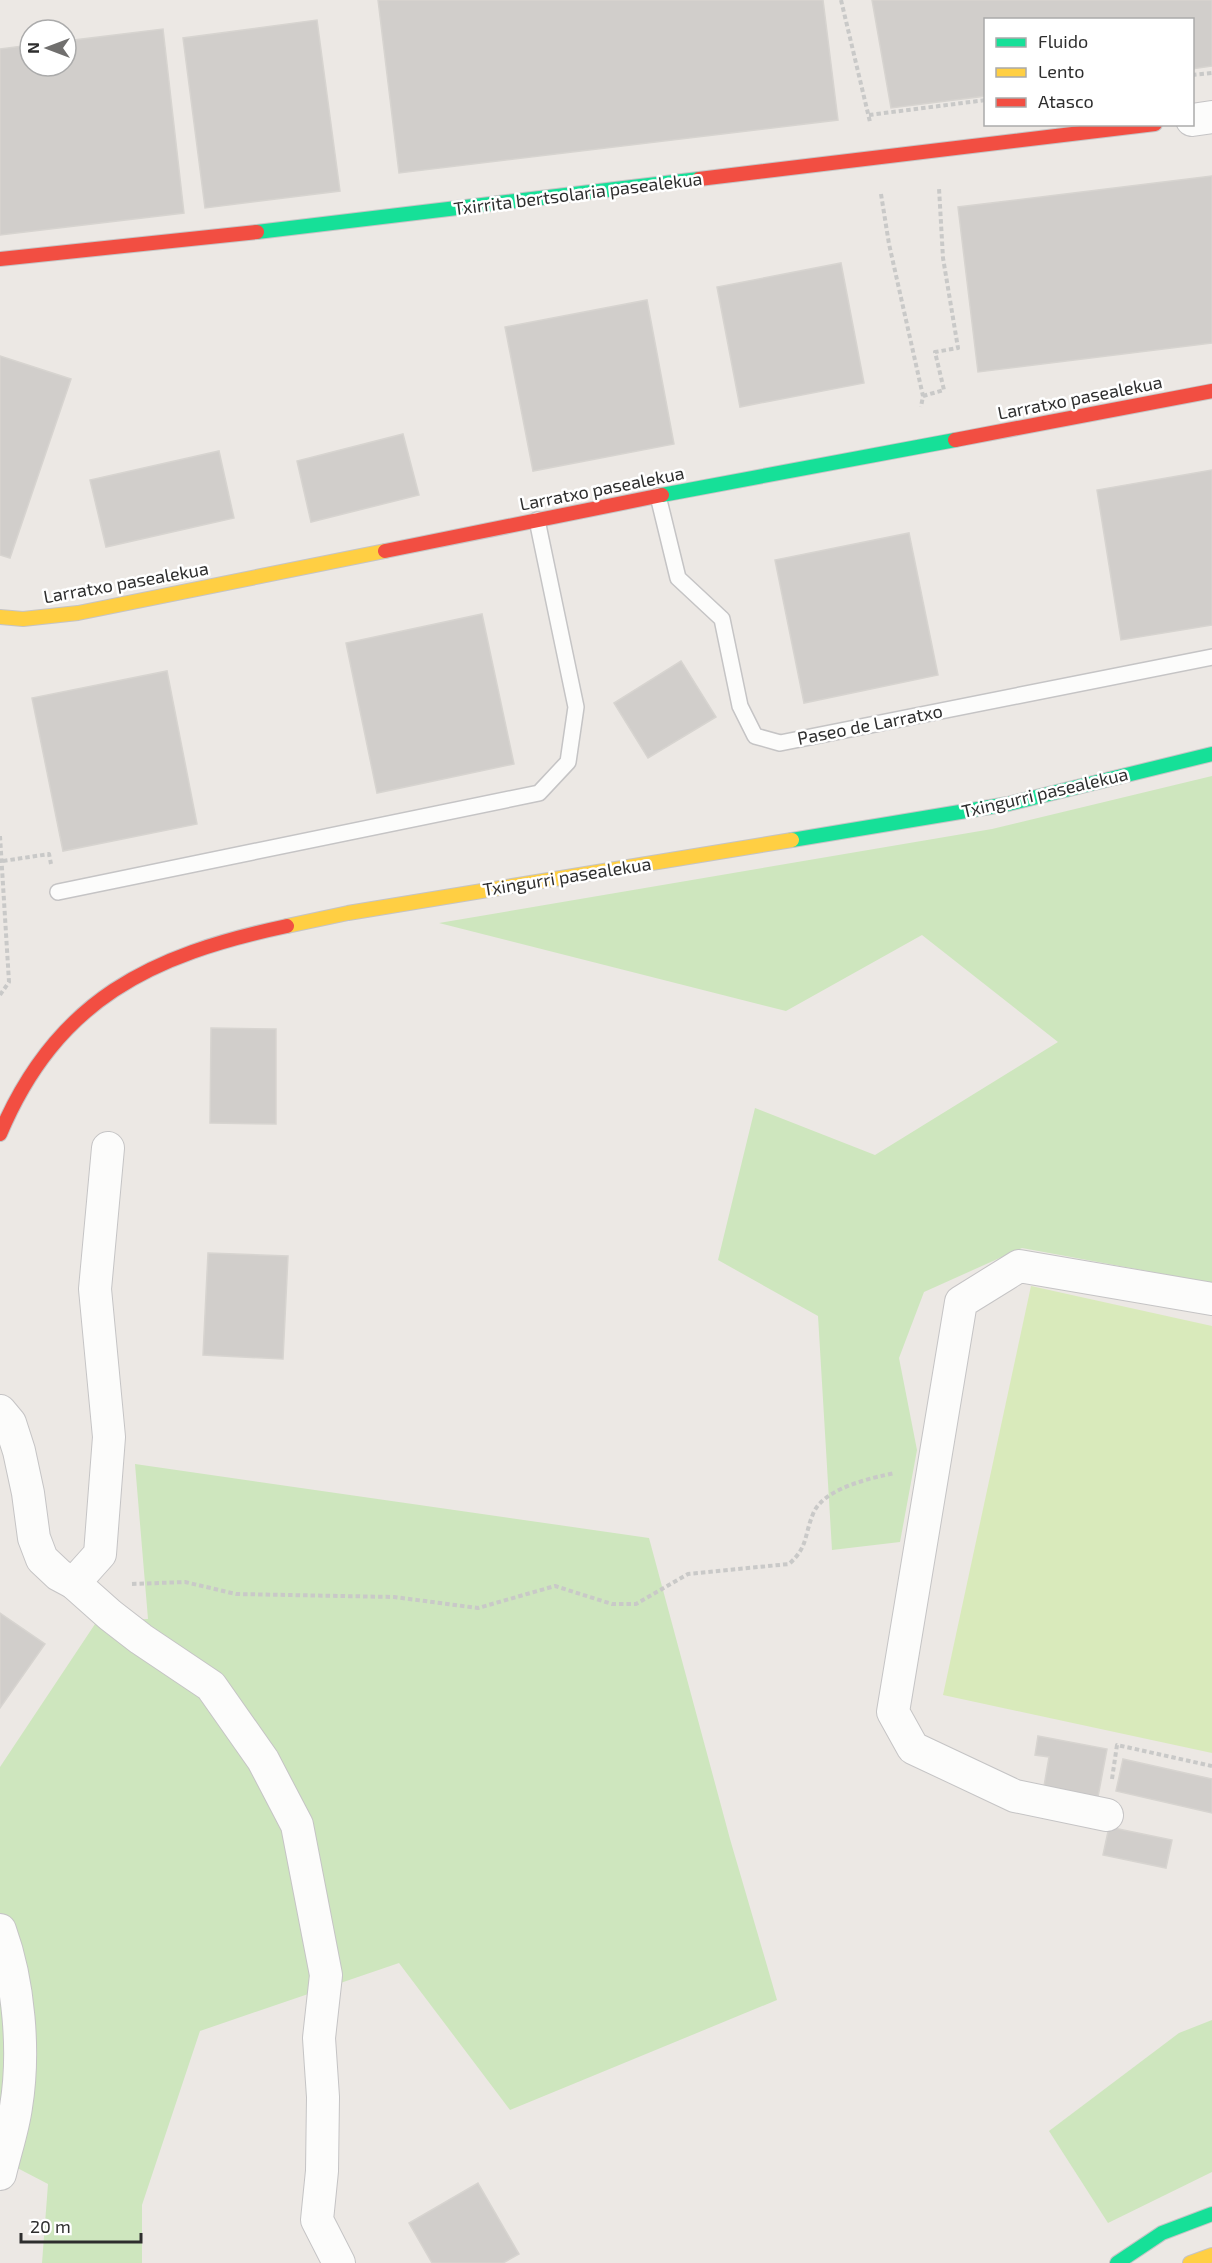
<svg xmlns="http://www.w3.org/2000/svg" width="1212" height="2263" font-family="'Exo 2',sans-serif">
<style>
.green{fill:#cee6be}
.pitch{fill:#d9eabb}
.building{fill:#d1cecb;stroke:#d7d4d0;stroke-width:1.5}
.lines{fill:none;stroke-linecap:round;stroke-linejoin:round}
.lane-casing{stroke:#c5c4c5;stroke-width:18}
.street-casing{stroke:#c5c4c5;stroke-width:34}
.fast-casing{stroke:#c5c4c5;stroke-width:16}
.slow-casing{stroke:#c5c4c5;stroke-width:16}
.jam-casing{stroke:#c5c4c5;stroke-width:16}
.path{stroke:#c9c9c8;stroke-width:4;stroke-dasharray:4.5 3;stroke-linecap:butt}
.lane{stroke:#fcfcfb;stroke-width:15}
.street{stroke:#fcfcfb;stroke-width:32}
.fast{stroke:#16e098;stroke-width:14}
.slow{stroke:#ffcf43;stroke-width:14}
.jam{stroke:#f24e42;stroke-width:14}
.labels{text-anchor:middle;stroke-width:5;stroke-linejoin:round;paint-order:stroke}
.street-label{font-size:18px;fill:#2e2e2e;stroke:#fff}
</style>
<rect width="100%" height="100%" fill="#ece8e4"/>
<g class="green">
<path d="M1212 776V1283L1022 1248 924 1292 899 1358 917 1450 900 1542 832 1550 818 1316 718 1260 755 1108 875 1155 1058 1042 922 935 786 1011 439 923 992 829Z"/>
<path d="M135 1464 649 1538 730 1839 777 2000 510 2110 399 1963 200 2031 142 2205V2263H42L48 2184 0 2159V1767L97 1621 148 1619Z"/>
<path d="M1212 2020V2172L1108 2223 1049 2131 1179 2033Z"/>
</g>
<path class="pitch" d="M1031 1286 1212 1326V1753L943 1695Z"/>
<g class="building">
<path d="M378 0H823L838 120 399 173Z"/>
<path d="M872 0H1212V66L1192 69V20H986V96L891 108Z"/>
<path d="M317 20 340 191 205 208 183 38Z"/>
<path d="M163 29 184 213 0 235V49L30 45V66H66V41Z"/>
<path d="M1212 176V343L978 372 958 207Z"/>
<path d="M841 263 864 383 740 407 717 287Z"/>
<path d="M647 300 674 444 533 471 505 327Z"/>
<path d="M0 356 71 379 10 558 0 555Z"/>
<path d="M403 434 419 495 311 522 297 461Z"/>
<path d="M219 451 234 518 106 547 90 480Z"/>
<path d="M1212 470V625L1121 640 1097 490Z"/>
<path d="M909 533 938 675 804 703 775 560Z"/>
<path d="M482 614 514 764 377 793 346 643Z"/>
<path d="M681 661 716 717 648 758 614 703Z"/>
<path d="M167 671 197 824 63 851 32 698Z"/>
<path d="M211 1028 276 1029V1124L210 1123Z"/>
<path d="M208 1253 288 1256 283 1359 203 1355Z"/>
<path d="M0 1613 45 1644 0 1708Z"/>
<path d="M1038 1736 1107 1749 1097 1802 1043 1792 1049 1757 1035 1755Z"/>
<path d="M1123 1759 1212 1779V1813L1116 1791Z"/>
<path d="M1109 1827 1172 1840 1166 1868 1103 1855Z"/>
<path d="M478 2183 519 2254 503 2263H432L409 2223Z"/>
</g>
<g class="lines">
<defs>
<g id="lane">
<path d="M658 496 678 578 722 619 740 706 755 736 780 743 1212 657"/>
<path d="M58 892 539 793 568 762 576 707 537 520"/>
</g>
<g id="street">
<path d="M1192 120 1212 117"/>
<path d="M0 1411 10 1423 19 1451 28 1493 34 1538 42 1559 59 1575 74 1583 110 1615 141 1639 211 1686 263 1760 297 1825 326 1975 319 2038 323 2097 322 2171 317 2220 339 2263"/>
<path d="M74 1583 100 1554 109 1437 95 1289 108 1148"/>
<path d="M1107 1815 1015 1796 913 1748 893 1712 961 1302 1019 1266 1212 1299"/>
<path d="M0 1930C19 1982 25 2052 16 2107 13 2129 5 2152 0 2174"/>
</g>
<g id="fast">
<path d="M257 232 699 179"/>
<path d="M662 495 955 440"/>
<path d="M792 840 1008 804 1212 754"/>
<path d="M1117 2263 1162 2233 1212 2214"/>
</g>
<g id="slow">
<path d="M0 617 23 619 78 613 385 551"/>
<path d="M287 926 348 913 792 840"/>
<path d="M1190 2263 1212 2255"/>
</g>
<g id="jam">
<path d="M699 179 1155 124"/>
<path d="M0 259 257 232"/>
<path d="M955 440 1212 391"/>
<path d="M385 551 662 495"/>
<path d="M0 1134C57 999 151 955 287 926"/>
</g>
</defs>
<use href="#lane" class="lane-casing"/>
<use href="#street" class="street-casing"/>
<use href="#fast" class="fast-casing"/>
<use href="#slow" class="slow-casing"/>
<use href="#jam" class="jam-casing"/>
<g class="path">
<path d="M841 0 870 122"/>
<path d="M1192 75 1212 73"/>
<path d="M869 115 986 100"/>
<path d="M881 194 889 244 923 396 921 407"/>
<path d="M923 396 944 390 935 352 958 348 943 258 939 188"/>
<path d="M0 836 9 982 0 995"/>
<path d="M3 861 49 854 51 864"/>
<path d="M132 1584 185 1582 236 1594 394 1597 478 1608 555 1586 612 1604H636L688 1574 789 1564C808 1547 804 1536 813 1514 823 1488 871 1478 895 1473"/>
<path d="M1112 1779 1117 1745 1212 1766"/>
</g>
<use href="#lane" class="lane"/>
<use href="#street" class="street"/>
<use href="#fast" class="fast"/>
<use href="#slow" class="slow"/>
<use href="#jam" class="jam"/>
</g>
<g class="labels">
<g class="street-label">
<text transform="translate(578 194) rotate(-7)" y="6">Txirrita bertsolaria pasealekua</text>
<text transform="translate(1080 398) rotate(-11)" y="6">Larratxo pasealekua</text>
<text transform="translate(602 489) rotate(-11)" y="6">Larratxo pasealekua</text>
<text transform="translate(126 583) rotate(-10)" y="6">Larratxo pasealekua</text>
<text transform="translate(870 725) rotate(-11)" y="6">Paseo de Larratxo</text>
<text transform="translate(1045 793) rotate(-13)" y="6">Txingurri pasealekua</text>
<text transform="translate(567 877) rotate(-9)" y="6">Txingurri pasealekua</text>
</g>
</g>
<rect x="984" y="18" width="210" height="108" fill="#ffffff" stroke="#ababab" stroke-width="1.5"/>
<rect x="996" y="38" width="30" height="9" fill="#16e098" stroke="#ababab" stroke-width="1.5"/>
<text x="1038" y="48" font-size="18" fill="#2e2e2e">Fluido</text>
<rect x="996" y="68" width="30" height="9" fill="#ffcf43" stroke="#ababab" stroke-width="1.5"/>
<text x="1038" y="78" font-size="18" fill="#2e2e2e">Lento</text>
<rect x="996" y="98" width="30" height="9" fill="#f24e42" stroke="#ababab" stroke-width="1.5"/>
<text x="1038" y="108" font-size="18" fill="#2e2e2e">Atasco</text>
<g transform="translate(48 48) rotate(270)"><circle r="28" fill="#ffffff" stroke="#ababab" stroke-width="1.5"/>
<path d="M0-4.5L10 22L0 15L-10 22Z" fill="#706f6e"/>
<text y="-9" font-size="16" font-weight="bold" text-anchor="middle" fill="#2e2e2e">N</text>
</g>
<path d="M21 2233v9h120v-9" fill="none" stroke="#2e2e2e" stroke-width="3"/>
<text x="30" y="2233" font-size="18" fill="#2e2e2e" stroke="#ffffff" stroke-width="4.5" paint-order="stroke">20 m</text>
</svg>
